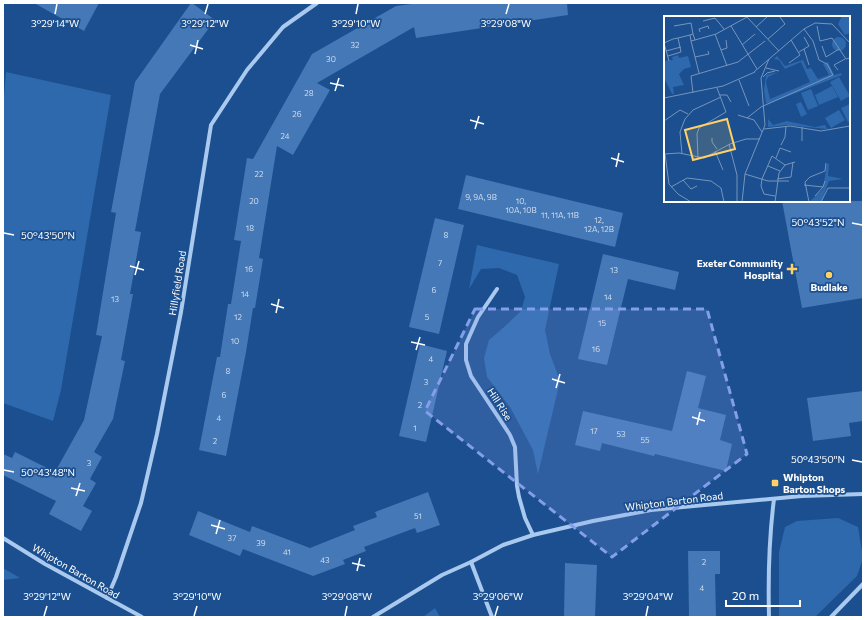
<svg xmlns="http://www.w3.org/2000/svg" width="866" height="620" font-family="Commissioner,sans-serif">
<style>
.green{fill:#2e69ad}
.building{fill:#4478b7}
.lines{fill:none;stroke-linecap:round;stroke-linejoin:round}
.street{stroke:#a9c9ee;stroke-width:4}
.marked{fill:#839eea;fill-opacity:0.2;stroke:#839eea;stroke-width:3;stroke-dasharray:8 5;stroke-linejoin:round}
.ticks{fill:none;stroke:#fff;stroke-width:1.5}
.poi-dot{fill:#ffd166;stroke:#1b4f8f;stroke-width:1.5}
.labels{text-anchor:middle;stroke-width:3.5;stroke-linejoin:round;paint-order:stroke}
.number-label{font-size:8px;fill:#d0dded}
.poi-label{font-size:10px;font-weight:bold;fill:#fff;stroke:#1b4f8f;text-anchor:end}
.street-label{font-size:10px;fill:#fff;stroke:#1b4f8f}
.inset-road{fill:none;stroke:#7695bc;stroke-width:1}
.view{fill:#ffd166;fill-opacity:0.15;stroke:#ffd166;stroke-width:2}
.inset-edge{fill:none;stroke:#fff;stroke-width:2}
.ticks-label{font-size:10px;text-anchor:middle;fill:#fff;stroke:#1b4f8f;stroke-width:3.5;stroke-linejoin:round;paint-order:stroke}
</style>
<rect width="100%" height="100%" fill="#1b4f8f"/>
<g class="green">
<path d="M6 72 111 95 61 390 53 421 3 403V109Z"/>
<path d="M477 245 559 264 545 330 550 354 560 381 538 474 533 450 510 407 487 377 484 358 489 340 503 328 521 311 525 297 517 275 499 268 481 269 469 289Z"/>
<path d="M838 518 858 527 863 558 857 576 815 617H779V552L785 527 797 521Z"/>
<path d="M3 568 20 578 3 580Z"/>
<path d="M435 608 440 617H423Z"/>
</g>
<g class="building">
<path d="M34 3H99L84 31Z"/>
<path d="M191 3H192L215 20 160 94 135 231 141 232 130 294H133L121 360 125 361 113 419 94 452 102 457 90 479 96 483 83 506 92 511 81 531 49 514 56 501 3 475V454L12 458 15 452 55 472 84 420 102 336 96 335 116 213 111 212 135 82Z"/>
<path d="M419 3H567L568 15 416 38 414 27 317 83 330 90 293 155 277 146 259 258 263 259 255 308H253L246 352 226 456 199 450 217 357H220L228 304H231L241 241 234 240 247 158 253 159 312 54 396 6Z"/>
<path d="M466 175 623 213 615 247 458 209Z"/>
<path d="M782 201H863V298L802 308Z"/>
<path d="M435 218 464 225 439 334 409 327Z"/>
<path d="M603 254 679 272 675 290 628 279 607 365 578 359Z"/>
<path d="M420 344 447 351 426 442 399 436Z"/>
<path d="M687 371 706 376 698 408 726 415 720 440 732 444 726 471 655 454 654 456 602 443 600 451 575 445 583 411 672 431Z"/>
<path d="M863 391V421L849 423 851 436 813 441 807 398Z"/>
<path d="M428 492 440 525 417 533 415 528 364 547 366 551 343 560 345 564 313 576 243 549 240 556 189 535 198 511 250 532 252 526 310 548 355 530 353 526 377 517 375 512Z"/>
<path d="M688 551H720V574H715L716 617H689Z"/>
<path d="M565 563 597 565 595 617H564Z"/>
</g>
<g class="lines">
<g class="street">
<path d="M497 289 478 317 466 344V360L471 376 510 435 515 447 517 486 519 497 525 518 533 535"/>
<path d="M3 538 45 564 142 617"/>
<path d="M471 562 492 617"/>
<path d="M107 598 116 577 141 503 157 434 181 312 211 125 247 70 283 27 317 3"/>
<path d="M373 617 442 575 471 562 503 545 533 535 593 521 651 510 802 496 863 494"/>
<path d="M769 617C768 577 769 538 774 499"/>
<path d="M831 617 863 584"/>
</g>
</g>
<path class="marked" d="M475 309H707L747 454 612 557 425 411Z"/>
<path class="ticks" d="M55 14 57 4M205 14 208 4M356 14 358 4M506 14 509 4M190 45 203 49M195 54 198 40M330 83 344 86M335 91 339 78M470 120 484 124M475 129 479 116M611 158 624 162M616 167 619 153M852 223 862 225M4 233 14 235M130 266 144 270M135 275 139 261M271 304 284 308M276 313 279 299M411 342 425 345M416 350 420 337M552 379 565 383M556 388 560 374M692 417 705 421M697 425 700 412M852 460 862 462M4 470 14 472M71 488 85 491M76 496 80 483M211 525 225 529M216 534 220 520M352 563 365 566M357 571 360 558M44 616 47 606M194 616 197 606M345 616 347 606M495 616 498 606M646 616 648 606"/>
<g class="poi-dot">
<path d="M790 263h4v4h4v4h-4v4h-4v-4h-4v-4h4z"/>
<circle cx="829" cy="275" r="4"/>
<rect x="771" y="479" width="8" height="8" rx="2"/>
</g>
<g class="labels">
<g class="number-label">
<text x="355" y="48">32</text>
<text x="331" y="62">30</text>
<text x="309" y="96">28</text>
<text x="297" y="117">26</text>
<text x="285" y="139">24</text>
<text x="259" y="177">22</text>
<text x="481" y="200">9, 9A, 9B</text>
<text x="254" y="204">20</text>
<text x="521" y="204">10,<tspan x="521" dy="9">10A, 10B</tspan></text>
<text x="560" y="218">11, 11A, 11B</text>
<text x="599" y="223">12,<tspan x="599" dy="9">12A, 12B</tspan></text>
<text x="250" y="231">18</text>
<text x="446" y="238">8</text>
<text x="440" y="266">7</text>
<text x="249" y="272">16</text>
<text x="614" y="273">13</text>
<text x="434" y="293">6</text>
<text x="245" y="297">14</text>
<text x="608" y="300">14</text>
<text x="115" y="302">13</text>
<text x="238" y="320">12</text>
<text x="427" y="320">5</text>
<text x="602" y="326">15</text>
<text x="235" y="344">10</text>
<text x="596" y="352">16</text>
<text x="431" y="362">4</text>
<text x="228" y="374">8</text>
<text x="426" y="385">3</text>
<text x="224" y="398">6</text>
<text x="420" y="408">2</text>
<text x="219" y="421">4</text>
<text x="415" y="431">1</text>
<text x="594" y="434">17</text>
<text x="621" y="437">53</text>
<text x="645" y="443">55</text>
<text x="215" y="444">2</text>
<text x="89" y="466">3</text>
<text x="418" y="519">51</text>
<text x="232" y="541">37</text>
<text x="261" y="546">39</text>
<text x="287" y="555">41</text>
<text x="325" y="563">43</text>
<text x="704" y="565">2</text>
<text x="702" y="591">4</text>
</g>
<g class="poi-label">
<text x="783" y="267">Exeter Community<tspan x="783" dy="12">Hospital</tspan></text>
<text x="829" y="291" text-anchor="middle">Budlake</text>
<text x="783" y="481" text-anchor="start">Whipton<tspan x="783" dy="12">Barton Shops</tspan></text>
</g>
<g class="street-label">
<text transform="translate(177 283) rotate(-81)" y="4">Hillyfield Road</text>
<text transform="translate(500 404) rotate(57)" y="4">Hill Rise</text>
<text transform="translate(674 501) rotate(-7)" y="4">Whipton Barton Road</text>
<text transform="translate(76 571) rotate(30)" y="4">Whipton Barton Road</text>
</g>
</g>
<g transform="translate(664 16)">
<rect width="186" height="186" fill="#1b4f8f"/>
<path d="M178 0H186V17L181 19 174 8ZM168 28a7 7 0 1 1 14 0a7 7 0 1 1-14 0ZM14 39 15 42 24 40 27 51 20 53 15 58 20 69 9 71 10 78H8L0 62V45L9 44 8 41ZM113 40 121 50 139 44 143 53 147 52 154 63 165 59 159 48 164 46 170 59 177 57 178 59 104 88 102 87 100 75 102 59 114 56 104 61 102 66 106 83 146 66 137 46 121 53 115 44 110 43ZM175 61 186 80 177 85 166 66ZM168 70 174 81 155 89 151 79ZM147 73 154 90 144 94 137 77ZM137 86 143 98 137 101 132 88ZM186 88V105L184 106 177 92ZM175 94 181 104 167 112 161 102ZM104 103 109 109 123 105 151 111 161 109 163 113 123 109 104 111ZM163 148H165L164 160 179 163 165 165 157 186H145L159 173Z" fill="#2e69ad"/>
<path class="inset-road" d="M82 0 115 35M39 5 51 2 60 13M10 10 27 7 29 18M67 10 93 53M153 10 156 25 168 22 182 43 186 42M92 11 104 0M36 16 35 13 44 10 45 13M51 18 63 50M104 23 121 8 116 1M31 24 52 18 83 1M27 25 35 57M0 27 9 23 14 22 26 19 29 18 31 24 27 25 26 19M0 27 5 45M78 29 91 18M158 30 162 41 175 33M140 33 145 49M57 34 63 32 62 24M2 35 17 31M135 36 145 30 140 21M4 40 17 36 14 22M31 41 45 38 44 35M125 47 136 39 127 24M102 52 115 55M174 54 170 49 181 43M90 56 140 13 151 7 168 8 186 27M99 61 103 57 111 55M75 64 85 90M29 77 27 60 74 46 101 25M56 79H63L67 86M0 82 59 70 91 56M74 99 90 104 98 116M83 102 97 91 169 59 163 48 155 44 149 25 140 13M0 105 16 94 24 98M100 113 126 110 157 115 186 110M48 122V126L53 133M138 125V111M65 128 73 159V185M117 129 121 121 122 110M51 135 59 154M0 138 15 137 40 142 66 128 82 123H96M1 138 5 168 14 178 27 186M18 138 16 116 21 103 29 94 57 81M34 142 33 118 35 112 62 96 53 72M112 142 116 132 127 136M104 150 116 155M81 158 104 165H125M113 163 127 161 129 146M19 164 27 173 33 170M140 169 159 171 161 165M7 171 23 162 47 165 57 172 60 186M111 180 100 178 97 170 98 163 108 140 121 149M151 180 159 171M78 186 81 158 101 109 97 62 105 43M111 186 115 157 121 149 131 146M145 186 141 166 146 161 161 155 162 147M157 186 164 172H186"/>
<path class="view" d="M63 103 71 133 29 144 21 114Z"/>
<rect width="186" height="186" class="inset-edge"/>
</g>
<g class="ticks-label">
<text x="55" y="27">3°29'14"W</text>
<text x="205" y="27">3°29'12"W</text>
<text x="356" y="27">3°29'10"W</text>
<text x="506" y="27">3°29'08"W</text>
<text x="818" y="226">50°43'52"N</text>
<text x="48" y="239">50°43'50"N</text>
<text x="818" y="463">50°43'50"N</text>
<text x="48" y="476">50°43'48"N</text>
<text x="47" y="600">3°29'12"W</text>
<text x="197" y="600">3°29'10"W</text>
<text x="347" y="600">3°29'08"W</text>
<text x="498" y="600">3°29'06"W</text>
<text x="648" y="600">3°29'04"W</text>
</g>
<rect width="866" height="620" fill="none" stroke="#ffffff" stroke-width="8"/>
<path d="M726 600v6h74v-6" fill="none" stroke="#ffffff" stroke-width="2"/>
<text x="732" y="600" font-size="12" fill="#ffffff" stroke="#1b4f8f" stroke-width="3" paint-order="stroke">20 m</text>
</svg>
